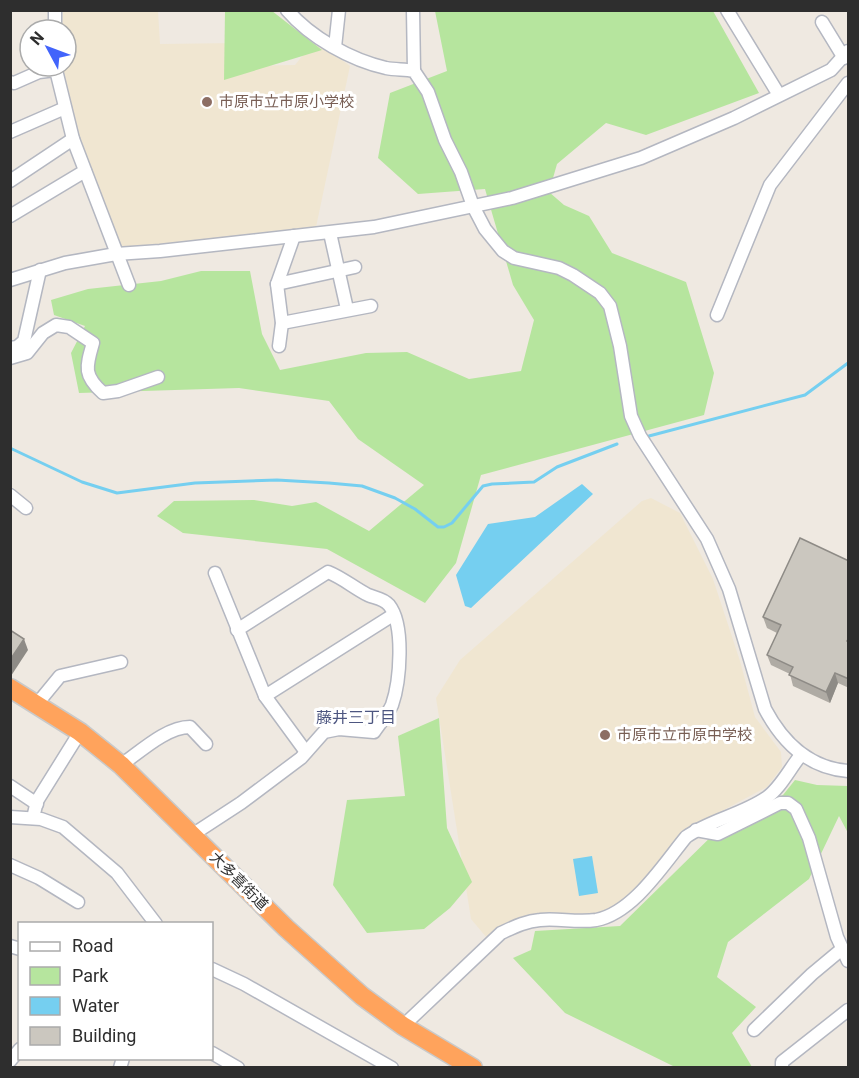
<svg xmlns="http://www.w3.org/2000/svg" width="859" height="1078" font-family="Roboto,'Noto Sans JP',sans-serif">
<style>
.education{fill:#f0e6d1}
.green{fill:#b6e59e}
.water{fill:#75cff0}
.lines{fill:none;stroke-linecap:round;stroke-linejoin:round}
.stream{stroke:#75cff0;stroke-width:3}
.minor-casing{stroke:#b4b7c1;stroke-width:15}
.highway-casing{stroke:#c9c9c9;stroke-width:21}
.minor{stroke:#fff;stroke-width:12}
.highway{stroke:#ffa35c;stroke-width:18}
.wall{fill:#afaba4}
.shaded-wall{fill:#8e8b86}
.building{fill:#cbc7bf;stroke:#8e8b86;stroke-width:1.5}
.education-dot{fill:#8d6e63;stroke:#fff;stroke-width:2}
.labels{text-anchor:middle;stroke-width:6;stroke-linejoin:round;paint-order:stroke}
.education-label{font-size:15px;fill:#785e54;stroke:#fff;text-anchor:start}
.street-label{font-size:15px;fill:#2e2e2e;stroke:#fff}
.neighbourhood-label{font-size:16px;fill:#4d5680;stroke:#fff}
</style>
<rect width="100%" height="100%" fill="#efe9e1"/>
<g class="education">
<path d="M63 11H158L160 44 236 43 239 66 295 65 315 40 350 66 316 227 122 250 80 137 61 66H66V30H62Z"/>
<path d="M651 498 680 513 713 579 740 661 755 717 781 752 782 767 767 787 688 829 623 903 590 916 533 915 501 926 487 938 471 919 436 698 460 660 642 501Z"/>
</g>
<g class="green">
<path d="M225 11H272L322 50 224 80Z"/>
<path d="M435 11H713L759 93 646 135 606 123 557 164 549 192 564 205 589 216 612 253 686 282 714 373 704 415 481 475 456 563 425 603 327 549 183 533 157 516 174 501 254 500 292 506 316 502 369 531 424 485 358 439 329 401 239 388 79 393 71 353 85 326 54 315 51 300 88 289 161 281 201 271H250L262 334 280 370 366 353 407 352 469 379 521 371 534 320 513 285 485 189 418 194 378 158 390 93 447 71Z"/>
<path d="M439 718 447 828 472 882 450 908 424 929 367 933 333 885 347 800 405 796 398 736Z"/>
<path d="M795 780 817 785 848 786V833L839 816 809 879 728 942 717 977 756 1007 732 1033 752 1067H675L565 1013 513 958 531 950 535 931 620 926 724 824 783 795Z"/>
</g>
<g class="water">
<path d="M582 484 593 494 471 608 465 606 456 575 488 524 535 517Z"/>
<path d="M592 856 598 893 579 896 573 859Z"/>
</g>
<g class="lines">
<g class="stream">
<path d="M649 436 805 395 848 363"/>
<path d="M10 448 82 482 117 493 195 483 277 480 329 483 362 486 395 498 415 509 438 527H444L452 523 483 486 492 484 534 482 557 467 617 444"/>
</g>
<defs>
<g id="minor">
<path d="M287 10C311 38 351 60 386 68 396 70 405 69 414 71L428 92 445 140 461 172 473 206 485 229 503 251 514 258 559 268 573 275 600 293 610 306 620 346 631 416 640 436 707 539 729 589 765 709C783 743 809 768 848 771"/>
<path d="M413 10 414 71"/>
<path d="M727 10 779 95"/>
<path d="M822 22 844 58"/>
<path d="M55 30V10"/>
<path d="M335 47 339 10"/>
<path d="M55 66 73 139 129 285"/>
<path d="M10 82 14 83 39 72 55 70"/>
<path d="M10 132 65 108"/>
<path d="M10 181 73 139"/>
<path d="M10 216 85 171"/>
<path d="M330 233 347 309"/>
<path d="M10 280 65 263 116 254 160 251 374 227 512 198 641 158 734 118 831 70 848 51"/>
<path d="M277 284 355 267"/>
<path d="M717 315 770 185 848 83"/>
<path d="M282 323 371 306"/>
<path d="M279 346 282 323 277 284 294 236"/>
<path d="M10 348 17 347 24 341 40 270"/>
<path d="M10 358 27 353 43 333 56 325 69 327 93 343C86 367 83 375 103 393L118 391 158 377"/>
<path d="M10 495 26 508"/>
<path d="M215 573 265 696 306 752"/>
<path d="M265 696 393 615"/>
<path d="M37 704 60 676 121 662"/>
<path d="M121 765C140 752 166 727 190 727L206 744"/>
<path d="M10 786 37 804"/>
<path d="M10 817 41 819 63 827 117 873 156 924"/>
<path d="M33 818 37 801 80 732"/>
<path d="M696 830 718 834 780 803H788L796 809 809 838 837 937 848 961"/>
<path d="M192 835 241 803 301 758 324 732 339 729 374 732C380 723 388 714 392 705 400 682 405 625 389 605 383 598 375 598 368 595 354 588 343 578 328 572L237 630"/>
<path d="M10 865 39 878 78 902"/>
<path d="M10 946 20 949"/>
<path d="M212 969 244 984 392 1068"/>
<path d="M403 1026 501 933C514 927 526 921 540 920 559 918 577 923 596 920 633 913 663 865 686 837 710 820 741 815 766 798 780 789 790 768 801 755"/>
<path d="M754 1030 812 974 842 949"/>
<path d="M212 1053 238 1068"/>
<path d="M10 1061 20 1049"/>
<path d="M120 1068 123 1058"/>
<path d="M782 1068V1062L848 1010"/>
</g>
<path id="highway" d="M10 688 80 732 121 765 286 928 362 996 403 1026 473 1068"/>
</defs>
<use href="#minor" class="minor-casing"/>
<use href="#highway" class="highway-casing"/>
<use href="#minor" class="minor"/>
<use href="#highway" class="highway"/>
</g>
<path class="wall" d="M849 561V688L838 683 830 703 793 686 790 674 771 665 767 655 777 633 767 628 763 617Z"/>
<g class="shaded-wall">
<path d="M24 639 28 650 11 676 10 660Z"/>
<path d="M835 673 838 683 830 703 826 692Z"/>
</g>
<g class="building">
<path d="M800 538 849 561V638L847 641 849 642V679L835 673 826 692 789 675 793 667 767 655 781 625 763 617Z"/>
<path d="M10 630 24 639 10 660Z"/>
</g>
<g class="education-dot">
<circle cx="207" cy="102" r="6"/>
<circle cx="605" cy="735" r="6"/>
</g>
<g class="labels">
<g class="education-label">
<text x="219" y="107">市原市立市原小学校</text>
<text x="617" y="740">市原市立市原中学校</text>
</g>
<g class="street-label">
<text transform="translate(239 881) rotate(45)" y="5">大多喜街道</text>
</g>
<g class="neighbourhood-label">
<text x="356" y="723">藤井三丁目</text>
</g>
</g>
<rect width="859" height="1078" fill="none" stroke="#2e2e2e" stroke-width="24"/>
<rect x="18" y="922" width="195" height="138" fill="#ffffff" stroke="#ababab" stroke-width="1.5"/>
<rect x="30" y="942" width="30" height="9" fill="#ffffff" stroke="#ababab" stroke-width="1.5"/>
<text x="72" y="952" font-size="18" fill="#2e2e2e">Road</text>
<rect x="30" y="967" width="30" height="18" fill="#b6e59e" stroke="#ababab" stroke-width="1.5"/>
<text x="72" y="982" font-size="18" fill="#2e2e2e">Park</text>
<rect x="30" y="997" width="30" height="18" fill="#75cff0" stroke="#ababab" stroke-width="1.5"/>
<text x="72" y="1012" font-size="18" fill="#2e2e2e">Water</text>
<rect x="30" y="1027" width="30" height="18" fill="#cbc7bf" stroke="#ababab" stroke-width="1.5"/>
<text x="72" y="1042" font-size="18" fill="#2e2e2e">Building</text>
<g transform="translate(48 48) rotate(311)"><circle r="28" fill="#ffffff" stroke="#ababab" stroke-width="1.5"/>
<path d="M0-4.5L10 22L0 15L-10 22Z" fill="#4264fb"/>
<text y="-9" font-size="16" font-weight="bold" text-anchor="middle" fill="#2e2e2e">N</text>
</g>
</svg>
